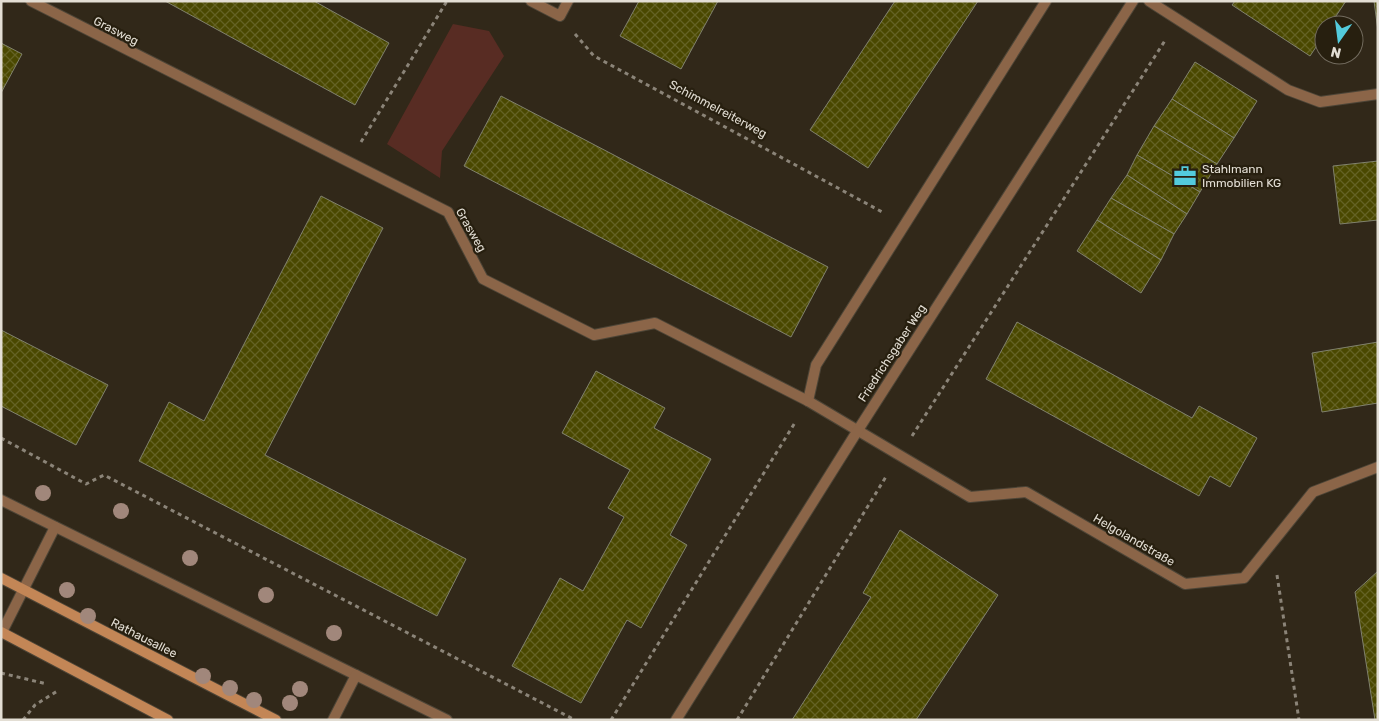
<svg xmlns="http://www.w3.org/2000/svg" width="1379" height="721" font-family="Rubik,sans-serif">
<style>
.park{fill:#582c23}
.building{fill:url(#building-cross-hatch);stroke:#80816d}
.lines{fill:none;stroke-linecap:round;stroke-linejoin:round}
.lane-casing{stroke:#4d4537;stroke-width:12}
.street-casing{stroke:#4d4537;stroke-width:12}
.secondary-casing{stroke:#4d4537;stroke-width:12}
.path{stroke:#8b8478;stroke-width:3;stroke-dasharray:4 4;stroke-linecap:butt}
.lane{stroke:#8b6548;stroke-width:10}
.street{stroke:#8b6548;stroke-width:10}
.secondary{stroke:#c38656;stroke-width:10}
.tree{fill:#a1877b}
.labels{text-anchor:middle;stroke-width:4.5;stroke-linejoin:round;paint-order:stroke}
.street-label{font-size:12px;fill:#e3ded4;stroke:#271f0f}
.poi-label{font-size:12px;fill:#e3ded4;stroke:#271f0f;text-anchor:start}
</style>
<defs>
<pattern id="building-cross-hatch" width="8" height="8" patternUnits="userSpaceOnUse" patternTransform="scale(1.25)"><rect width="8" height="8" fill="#4a4800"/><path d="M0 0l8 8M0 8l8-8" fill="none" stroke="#646224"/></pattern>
</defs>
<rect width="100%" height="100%" fill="#312819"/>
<path class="park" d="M453 24 489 31 504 56 442 151 440 178 387 144Z"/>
<g class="building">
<path d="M165 1H314L389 43 355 105Z"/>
<path d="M639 1H718L681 69 620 36Z"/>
<path d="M895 1H978L868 168 810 130Z"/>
<path d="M1235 1H1346L1330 25H1324V35L1310 56 1232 5Z"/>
<path d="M1374 1H1378V31Z"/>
<path d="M1 43 22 54 1 93Z"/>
<path d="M1195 62 1257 101 1234 138 1172 99Z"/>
<path d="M501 96 828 267 791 337 464 166Z"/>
<path d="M1172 99 1234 138 1217 164 1154 126Z"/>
<path d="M1154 126 1217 164 1200 192 1137 155Z"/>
<path d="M1137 155 1200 192 1187 214 1127 175Z"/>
<path d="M1378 161V220L1340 224 1333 166Z"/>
<path d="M1127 175 1187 214 1174 234 1111 198Z"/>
<path d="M321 196 383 228 265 455 466 559 437 616 139 461 169 402 204 421Z"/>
<path d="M1111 198 1174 234 1161 260 1097 220Z"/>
<path d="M1097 220 1161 260 1141 293 1077 251Z"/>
<path d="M1017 322 1192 418 1199 406 1257 438 1230 487 1210 476 1199 496 986 379Z"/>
<path d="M1 330 108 385 76 445 1 406Z"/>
<path d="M1378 342V403L1322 412 1312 353Z"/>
<path d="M596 371 665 408 654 428 711 459 670 535 687 545 641 628 627 620 581 703 512 666 560 578 583 591 624 517 608 508 630 470 562 433Z"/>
<path d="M900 530 998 595 916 720H792L871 597 863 593Z"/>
<path d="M1378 571V720H1375L1355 592Z"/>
</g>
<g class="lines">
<defs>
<g id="lane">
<path d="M808 401 816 365 1046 1"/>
<path d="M1 500 447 720"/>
<path d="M2 632 55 527"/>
<path d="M333 720 356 675"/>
</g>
<g id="street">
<path d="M31 1 448 212 483 279 594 335 655 323 808 401 970 497 1026 492 1185 584 1244 578 1313 492 1378 467"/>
<path d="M531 1 560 16 568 1"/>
<path d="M1149 1 1288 90 1320 102 1378 94"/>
<path d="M676 720 858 430 1133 1"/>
</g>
<g id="secondary">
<path d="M1 578 276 720"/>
<path d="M1 632 168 720"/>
</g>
</defs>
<use href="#lane" class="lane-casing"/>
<use href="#street" class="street-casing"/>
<use href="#secondary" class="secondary-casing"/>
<g class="path">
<path d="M575 34 594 56 884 213"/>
<path d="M361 142 447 1"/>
<path d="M912 436 1166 39"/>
<path d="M1 438 86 484 104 475 575 720"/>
<path d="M1277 575 1299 720"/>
<path d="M1 673 47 684"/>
<path d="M23 720 35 705 59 690"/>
<path d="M611 720 796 421"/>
<path d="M737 720 887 475"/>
</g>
<use href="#lane" class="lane"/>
<use href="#street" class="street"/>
<use href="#secondary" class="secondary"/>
</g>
<g class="tree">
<circle cx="43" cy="493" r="8"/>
<circle cx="121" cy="511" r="8"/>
<circle cx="190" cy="558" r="8"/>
<circle cx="67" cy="590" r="8"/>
<circle cx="266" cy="595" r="8"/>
<circle cx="88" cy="616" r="8"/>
<circle cx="334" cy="633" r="8"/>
<circle cx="203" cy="676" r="8"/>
<circle cx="230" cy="688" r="8"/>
<circle cx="300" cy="689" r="8"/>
<circle cx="254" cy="700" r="8"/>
<circle cx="290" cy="703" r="8"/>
</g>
<defs>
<symbol id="office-bare" viewBox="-9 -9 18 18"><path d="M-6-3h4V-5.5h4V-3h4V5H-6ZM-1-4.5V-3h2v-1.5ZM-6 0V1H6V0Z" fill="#53cbdc" stroke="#271f0f" stroke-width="2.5" paint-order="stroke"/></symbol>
</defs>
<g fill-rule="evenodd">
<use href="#office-bare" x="1169" y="160" width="32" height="32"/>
</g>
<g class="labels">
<g class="street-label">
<text transform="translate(116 31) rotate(27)" y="4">Grasweg</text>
<text transform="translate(718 109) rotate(28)" y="4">Schimmelreiterweg</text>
<text transform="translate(471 230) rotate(60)" y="4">Grasweg</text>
<text transform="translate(892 353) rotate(-57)" y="4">Friedrichsgaber Weg</text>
<text transform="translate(1134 540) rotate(30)" y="4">Helgolandstraße</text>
<text transform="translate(144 638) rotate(27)" y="4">Rathausallee</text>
</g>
<g class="poi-label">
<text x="1202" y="173">Stahlmann<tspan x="1202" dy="14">Immobilien KG</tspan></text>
</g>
</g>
<rect width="1379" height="721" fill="none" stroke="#e3ded4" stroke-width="5"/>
<g transform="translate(1339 40) rotate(194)"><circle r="24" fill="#271f0f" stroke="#726b5e"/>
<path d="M0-4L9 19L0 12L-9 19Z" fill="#53cbdc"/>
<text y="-8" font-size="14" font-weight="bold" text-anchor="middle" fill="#e3ded4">N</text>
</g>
</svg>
